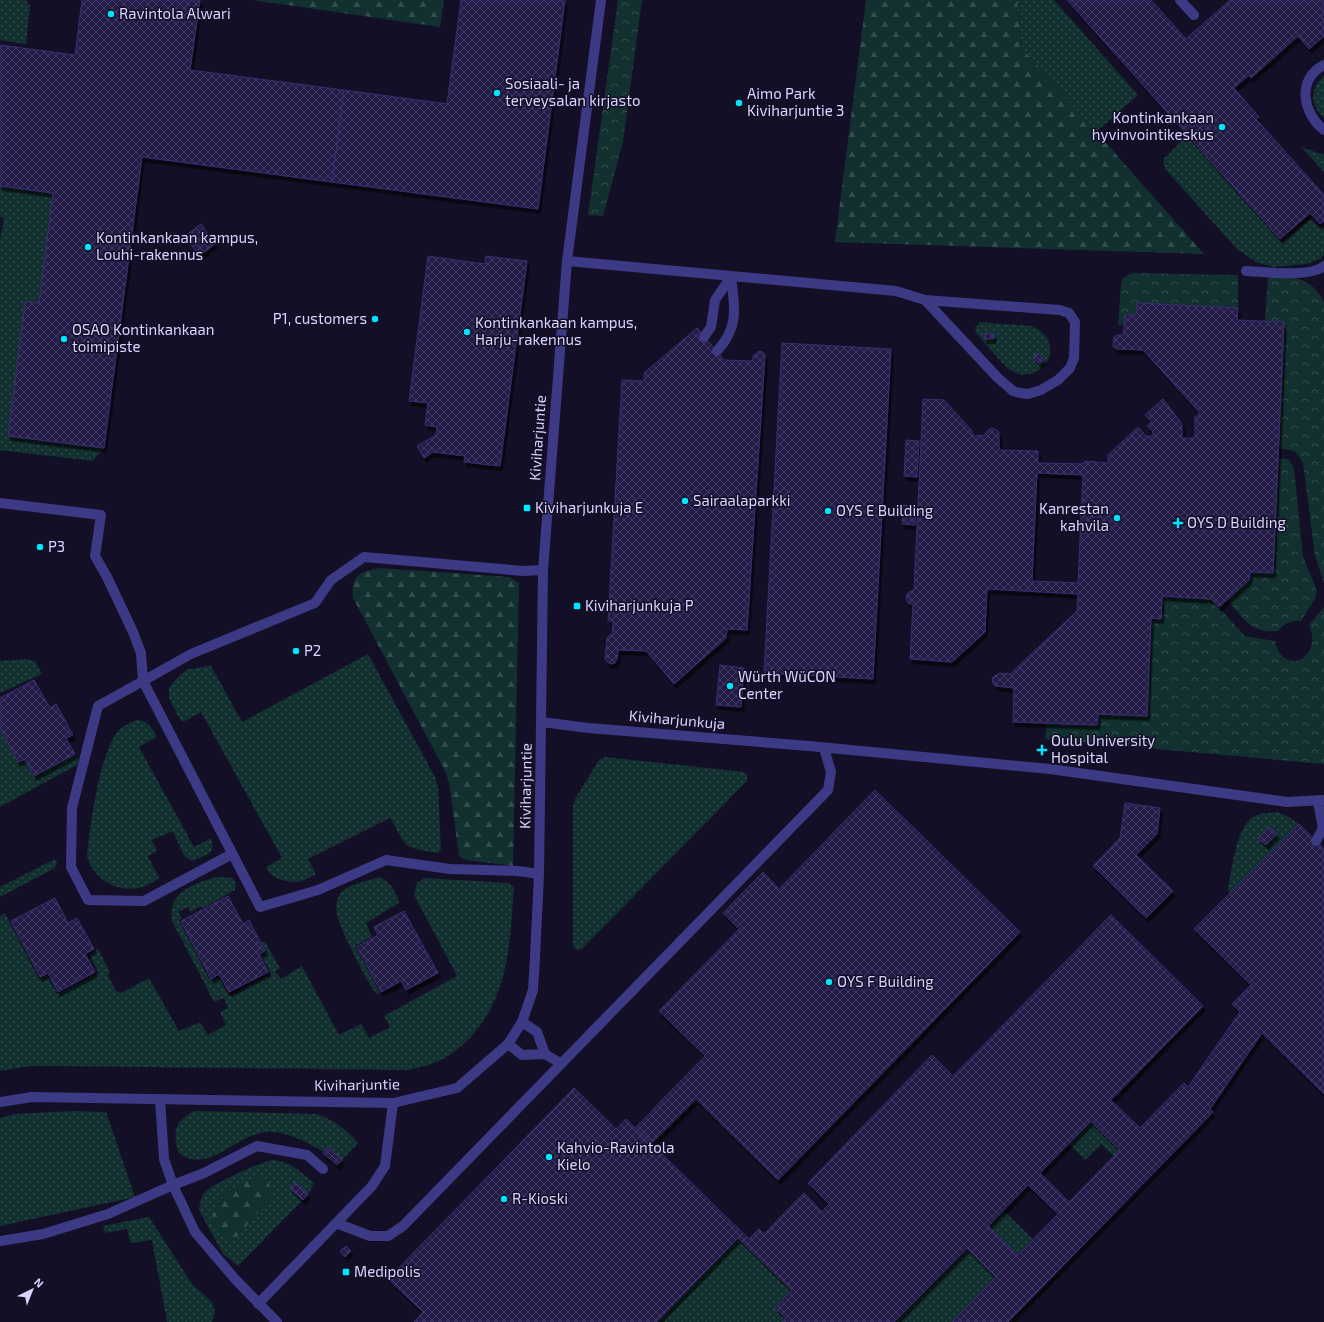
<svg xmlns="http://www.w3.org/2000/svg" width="1324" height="1322" font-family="'Exo 2',sans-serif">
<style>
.grass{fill:url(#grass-dots)}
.forest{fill:url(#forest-firs)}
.park{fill:url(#park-crowns)}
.building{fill:url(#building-cross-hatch);stroke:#3b2d73;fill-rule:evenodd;filter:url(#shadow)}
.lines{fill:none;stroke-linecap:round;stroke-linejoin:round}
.service{stroke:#3d3a85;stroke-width:10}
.minor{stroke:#3d3a85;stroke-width:10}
.poi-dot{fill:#00e5ff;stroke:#130f26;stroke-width:1.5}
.labels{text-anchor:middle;stroke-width:3;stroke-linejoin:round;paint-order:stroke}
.poi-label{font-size:15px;fill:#d9d4ff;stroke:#130f26;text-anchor:start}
.street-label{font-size:15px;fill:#d9d4ff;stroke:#130f26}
</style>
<defs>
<pattern id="grass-dots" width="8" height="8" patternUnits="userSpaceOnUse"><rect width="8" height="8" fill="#12302f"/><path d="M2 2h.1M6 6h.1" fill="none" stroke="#344d4e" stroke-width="1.8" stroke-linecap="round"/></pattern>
<pattern id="forest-firs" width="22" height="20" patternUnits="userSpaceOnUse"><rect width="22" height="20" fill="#12302f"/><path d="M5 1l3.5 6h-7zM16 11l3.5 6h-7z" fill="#344d4e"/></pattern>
<pattern id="park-crowns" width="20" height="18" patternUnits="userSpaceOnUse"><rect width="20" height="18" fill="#12302f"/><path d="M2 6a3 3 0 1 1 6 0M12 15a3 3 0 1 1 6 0" fill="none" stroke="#344d4e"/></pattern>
<pattern id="building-cross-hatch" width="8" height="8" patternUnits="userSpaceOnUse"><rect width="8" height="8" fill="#241b47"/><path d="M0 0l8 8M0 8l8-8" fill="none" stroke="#433b63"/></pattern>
<filter id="shadow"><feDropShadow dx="2.5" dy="4.5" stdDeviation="0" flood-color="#0009"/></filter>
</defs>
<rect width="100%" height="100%" fill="#130f26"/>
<g class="grass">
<path d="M0 0H26L30 6 26 44 0 40Z"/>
<path d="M1017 0H1054L1138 95 1096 132 1022 48Z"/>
<path d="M1324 76V118C1310 105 1309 89 1324 76Z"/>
<path d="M1187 135 1282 242 1310 218 1320 229 1324 225V254L1320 259 1306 264 1273 267 1256 262 1237 249 1166 170 1163 163 1164 159Z"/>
<path d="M1301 147 1324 155V172Z"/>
<path d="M0 186 53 193 39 303 25 302 8 435 104 448 93 461 0 450V241L4 218 0 217Z"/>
<path d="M980 322 1031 326C1068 340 1046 383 1016 373 1004 368 986 344 976 333L975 327Z"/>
<path d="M368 654 435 777 438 787 441 850 437 853C399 846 409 849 390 818L308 859 316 874C311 877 306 880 301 881 289 884 270 879 266 867L282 858 201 712 183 722 180 720 169 698V688L179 676 188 669 211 666 242 722Z"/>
<path d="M27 659 35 661 42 674 0 693V661Z"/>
<path d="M136 720C147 720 150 726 156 734V737L139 747 194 847 211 838C217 855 204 855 192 861L184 856 173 831 152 840 157 851 148 856 159 878C134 899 97 888 87 857 90 826 99 751 120 729 125 725 130 723 136 720Z"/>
<path d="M0 728 18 762 25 759 34 776 75 754 79 760 77 765 0 807Z"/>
<path d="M605 757 744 772 747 775V781L582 949 577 950 573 946V807L575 799 599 760Z"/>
<path d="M1276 812 1287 816 1299 824 1230 893 1228 890C1232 870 1236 822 1257 815 1263 813 1270 813 1276 812Z"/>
<path d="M55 859 57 863 55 868 0 897V887Z"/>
<path d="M217 877 233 878 236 884 235 890 203 908 201 906 191 912 188 907 178 912 182 918 179 920 209 979 219 978 229 996 271 974 261 955 266 952 261 942H265L280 968 275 971 281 979 302 966 339 1035 361 1024 369 1038 390 1027 384 1016 457 976 414 895 417 883 424 878 509 883 514 888C510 937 510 986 479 1027 469 1040 457 1051 443 1059 432 1065 420 1067 408 1070L57 1066H30L0 1071V916L5 913 39 979 47 975 57 994 99 973 89 954 98 949 110 972 108 976 116 991 121 993 149 978 179 1031 200 1022 208 1035 226 1025 220 1012 228 1008 224 998 214 1002 172 921C167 892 195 883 217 877Z"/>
<path d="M379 877C388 880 398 893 399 903L366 923 372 937 355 946 380 993 377 994C370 989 339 926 337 915 336 909 336 900 340 894 347 884 368 881 379 877Z"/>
<path d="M74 1111 106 1112 135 1197 0 1226V1118L15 1114Z"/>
<path d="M195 1111 316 1114C334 1120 345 1128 358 1143L342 1160C315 1150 298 1132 268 1132 235 1133 208 1177 178 1152 173 1131 174 1121 195 1111Z"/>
<path d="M1091 1121 1120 1150 1114 1156 1101 1144 1085 1160 1069 1144Z"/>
<path d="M273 1160C291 1162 300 1171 314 1183L308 1194 295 1182 290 1187 303 1200 238 1266 223 1254 199 1210C200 1203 201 1195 207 1190 218 1182 260 1162 273 1160Z"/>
<path d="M1003 1210 1033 1239 1018 1255 988 1226Z"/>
<path d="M149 1217 192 1284 212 1302 215 1312 212 1322H167L152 1240 131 1243 127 1229 105 1233 103 1226Z"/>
<path d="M738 1238 792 1290 775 1308 786 1318 782 1322H656Z"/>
<path d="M967 1248 996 1277 952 1322H894Z"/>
</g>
<g class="forest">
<path d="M252 0H444L440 27Z"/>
<path d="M866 0H1017L1022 48 1204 254 835 242Z"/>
<path d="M380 568 509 577 519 583 513 866 466 860 459 856 449 782 445 771 353 598C351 575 359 572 380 568Z"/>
<path d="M256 1177 268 1180 272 1196 238 1236 228 1240C207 1226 208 1212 225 1194 232 1186 247 1182 256 1177Z"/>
</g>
<g class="park">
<path d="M618 0H642L623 142 603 216 588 215Z"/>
<path d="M1132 273 1238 275V308L1137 303 1136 315 1121 325H1118L1121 284 1123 278Z"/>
<path d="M1268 277C1295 278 1309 275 1324 302V583L1315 556 1303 463 1295 451 1278 448 1284 322 1265 321Z"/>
<path d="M1278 458 1288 459 1294 468 1303 556 1317 591 1315 599 1301 621C1290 621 1285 622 1278 631 1250 634 1244 618 1227 600L1249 580 1250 572Z"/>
<path d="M1162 596 1211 599 1245 636 1275 641C1284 679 1324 657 1309 625L1324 607V764L1045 739 1047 723 1097 725 1098 714 1147 715 1151 618 1161 619Z"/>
</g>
<g class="building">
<path d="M82 0H200L190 70 344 90 332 182 142 157 104 448 8 436 25 302 39 303 53 193 0 186V45L75 55Z"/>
<path d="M461 0H565L538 209 332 182 344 90 447 104Z"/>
<path d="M1067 0H1151L1186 39 1230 0H1324V15L1322 17 1324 19V36L1309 49 1298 36 1251 78 1249 75 1234 88 1259 117 1256 119 1324 195V221L1320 224 1310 213 1280 239Z"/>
<path d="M201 224 215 244 199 256 185 236Z"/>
<path d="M428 256 485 264 486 256 527 261 500 466 464 462 465 456 433 452 424 458 417 446 436 435 437 427 425 425 428 403 409 401Z"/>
<path d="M1137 303 1238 308 1237 320 1284 322 1273 573 1250 572 1249 580 1219 607 1211 599 1162 596 1161 619 1151 618 1147 716 1098 714 1097 725 1013 722 1014 688 995 686 993 683 992 678 999 673 1010 674 1077 611 1078 594 987 589 985 632 952 662 910 659 913 605 908 603 906 597 909 592 914 590 923 399 944 400 972 431V435L983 436 988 430 992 428 998 431 999 434V450L1038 451V463L1084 464V461L1108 463V455L1138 427 1146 436H1153V432L1147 426 1151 422 1145 415 1163 399 1182 424V438H1195V416H1199V412L1143 350 1117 349 1113 346 1114 337 1118 335H1123L1125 315H1136ZM1037 473 1083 475 1078 583 1032 581Z"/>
<path d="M697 328 724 360 753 361V356L759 351 763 352 765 356 747 630 727 629 726 638 674 684 646 651 618 650 617 659 615 663 611 664 607 662 605 658 607 639 609 635H612L613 621H608L622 380 644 381V373Z"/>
<path d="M985 333 994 334 993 339H984Z"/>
<path d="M782 343 891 349 873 679 764 673Z"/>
<path d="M1038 353 1044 360 1039 364 1033 357Z"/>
<path d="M906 440 919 441 917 477 904 476Z"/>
<path d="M903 505 916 506 915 525 902 524Z"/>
<path d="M720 665 744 668 741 707 716 705Z"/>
<path d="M34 680 50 708 56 704 65 720 73 735 66 738 75 754 34 776 25 759 18 762 0 728V698Z"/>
<path d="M875 790 1020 932 778 1180 696 1099 652 1143 635 1128 705 1056 659 1011 739 929 723 913 763 872 779 889Z"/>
<path d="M1125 803 1160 808 1157 834 1136 855 1173 891 1146 918 1093 866 1120 838Z"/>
<path d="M1299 824 1324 849V1094L1262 1033 1210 1109 1213 1112 1008 1322H952L996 1277 967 1248 894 1322H782L786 1318 775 1308 792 1290 738 1238 656 1322H414L423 1312 388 1279 574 1088 616 1129 626 1119 749 1239 759 1229 764 1234 804 1193 822 1212 829 1204 808 1183 932 1055 953 1076 1111 915 1203 1006 1111 1100 1140 1128 1184 1083 1188 1087 1240 1012 1232 1004 1251 985 1194 929ZM1091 1121 1120 1150 1069 1202 1040 1173ZM1028 1185 1058 1214 1018 1255 988 1226Z"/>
<path d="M1269 827 1277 834 1266 845 1258 838Z"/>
<path d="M228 896 243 924 249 920 265 951 259 954 268 972 229 992 219 974 211 979 181 921Z"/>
<path d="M55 898 68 923 77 918 94 949 85 954 95 972 58 992 48 973 40 977 11 921Z"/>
<path d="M404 911 438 973 406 990 401 981 381 992 357 947 378 935 374 927Z"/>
<path d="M328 1147 342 1160 337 1165 323 1153Z"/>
<path d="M295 1182 308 1194 303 1200 290 1188Z"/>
<path d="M346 1246 351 1251 345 1257 340 1251Z"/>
</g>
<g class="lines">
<g class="service">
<path d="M1180 0 1194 15"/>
<path d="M567 261 896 291 925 300 1060 310 1069 313 1075 322 1074 358 1070 368 1058 380 1041 390 1028 394 1020 393 1013 391 998 378 925 300"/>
<path d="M1246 271C1265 272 1310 278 1324 266"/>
<path d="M704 337 711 327 715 300 731 277"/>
<path d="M717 351C739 328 735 307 731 277"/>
<path d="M0 503 101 515 95 556 107 577 133 632 141 653 143 681 191 654 315 603 331 580 364 557 523 571 543 570"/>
<path d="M809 746 1050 769 1287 802 1324 800"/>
<path d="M1316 841 1323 828 1318 802"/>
<path d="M232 854 144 901 88 900 71 867 72 808 98 706 143 681 260 907 318 890 386 860 450 869 518 871 539 874"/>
<path d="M522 1022 537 1032 545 1054"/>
<path d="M508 1044 522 1055 545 1054 560 1063"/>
<path d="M160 1099 164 1159 173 1185 195 1232 235 1279 277 1322"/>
<path d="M336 1223 370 1236H388L403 1226 828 790 831 772 824 748"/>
<path d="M0 1241 43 1234 108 1214 173 1185 204 1173 257 1146 307 1155 323 1169"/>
<path d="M258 1304 372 1186 385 1166 393 1103"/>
</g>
<g class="minor">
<path d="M1324 65C1296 79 1303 114 1324 130"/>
<path d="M542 722 588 728 809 746"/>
<path d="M0 1102 32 1097 393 1103 457 1088 508 1044 522 1022 533 990 535 958 539 874 543 570 567 261 601 0"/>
</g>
</g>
<g class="poi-dot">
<circle cx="111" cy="14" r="4"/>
<circle cx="497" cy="93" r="4"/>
<circle cx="739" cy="103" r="4"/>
<circle cx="1222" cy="127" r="4"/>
<circle cx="88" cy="247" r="4"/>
<circle cx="375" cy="319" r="4"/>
<circle cx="467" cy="332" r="4"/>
<circle cx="64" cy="339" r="4"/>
<circle cx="685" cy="501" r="4"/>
<rect x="523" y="504" width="8" height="8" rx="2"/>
<circle cx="828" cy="511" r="4"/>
<circle cx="1117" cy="518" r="4"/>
<path d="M1176 517h4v4h4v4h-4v4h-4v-4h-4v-4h4z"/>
<circle cx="40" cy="547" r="4"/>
<rect x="573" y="602" width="8" height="8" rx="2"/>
<circle cx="296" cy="651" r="4"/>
<circle cx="730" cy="686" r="4"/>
<path d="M1040 744h4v4h4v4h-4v4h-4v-4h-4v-4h4z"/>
<circle cx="829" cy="982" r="4"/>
<circle cx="549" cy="1157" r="4"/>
<circle cx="504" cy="1199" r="4"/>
<rect x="342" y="1268" width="8" height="8" rx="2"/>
</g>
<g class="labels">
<g class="poi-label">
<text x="119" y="19">Ravintola Alwari</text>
<text x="505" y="89">Sosiaali- ja<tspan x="505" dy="17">terveysalan kirjasto</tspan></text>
<text x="747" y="99">Aimo Park<tspan x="747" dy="17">Kiviharjuntie 3</tspan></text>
<text x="1214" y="123" text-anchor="end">Kontinkankaan<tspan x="1214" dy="17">hyvinvointikeskus</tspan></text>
<text x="96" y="243">Kontinkankaan kampus,<tspan x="96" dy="17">Louhi-rakennus</tspan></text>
<text x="367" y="324" text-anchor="end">P1, customers</text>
<text x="475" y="328">Kontinkankaan kampus,<tspan x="475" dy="17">Harju-rakennus</tspan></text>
<text x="72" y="335">OSAO Kontinkankaan<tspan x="72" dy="17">toimipiste</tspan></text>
<text x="693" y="506">Sairaalaparkki</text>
<text x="535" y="513">Kiviharjunkuja E</text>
<text x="1109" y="514" text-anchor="end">Kanrestan<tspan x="1109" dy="17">kahvila</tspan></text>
<text x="836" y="516">OYS E Building</text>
<text x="1187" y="528">OYS D Building</text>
<text x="48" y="552">P3</text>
<text x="585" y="611">Kiviharjunkuja P</text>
<text x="304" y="656">P2</text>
<text x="738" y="682">Würth WüCON<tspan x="738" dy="17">Center</tspan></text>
<text x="1051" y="746">Oulu University<tspan x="1051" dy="17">Hospital</tspan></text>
<text x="837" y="987">OYS F Building</text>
<text x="557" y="1153">Kahvio-Ravintola<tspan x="557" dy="17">Kielo</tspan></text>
<text x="512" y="1204">R-Kioski</text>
<text x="354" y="1277">Medipolis</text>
</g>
<g class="street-label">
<text transform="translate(538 438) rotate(-86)" y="5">Kiviharjuntie</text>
<text transform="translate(677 720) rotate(5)" y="5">Kiviharjunkuja</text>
<text transform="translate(526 786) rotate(-89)" y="5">Kiviharjuntie</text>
<text transform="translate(357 1085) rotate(-1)" y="5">Kiviharjuntie</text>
</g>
</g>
<g transform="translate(32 1290) rotate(43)" stroke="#130f26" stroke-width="3" paint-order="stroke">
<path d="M0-3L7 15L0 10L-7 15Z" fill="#d9d4ff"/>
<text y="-6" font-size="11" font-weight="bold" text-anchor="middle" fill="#d9d4ff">N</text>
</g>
</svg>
